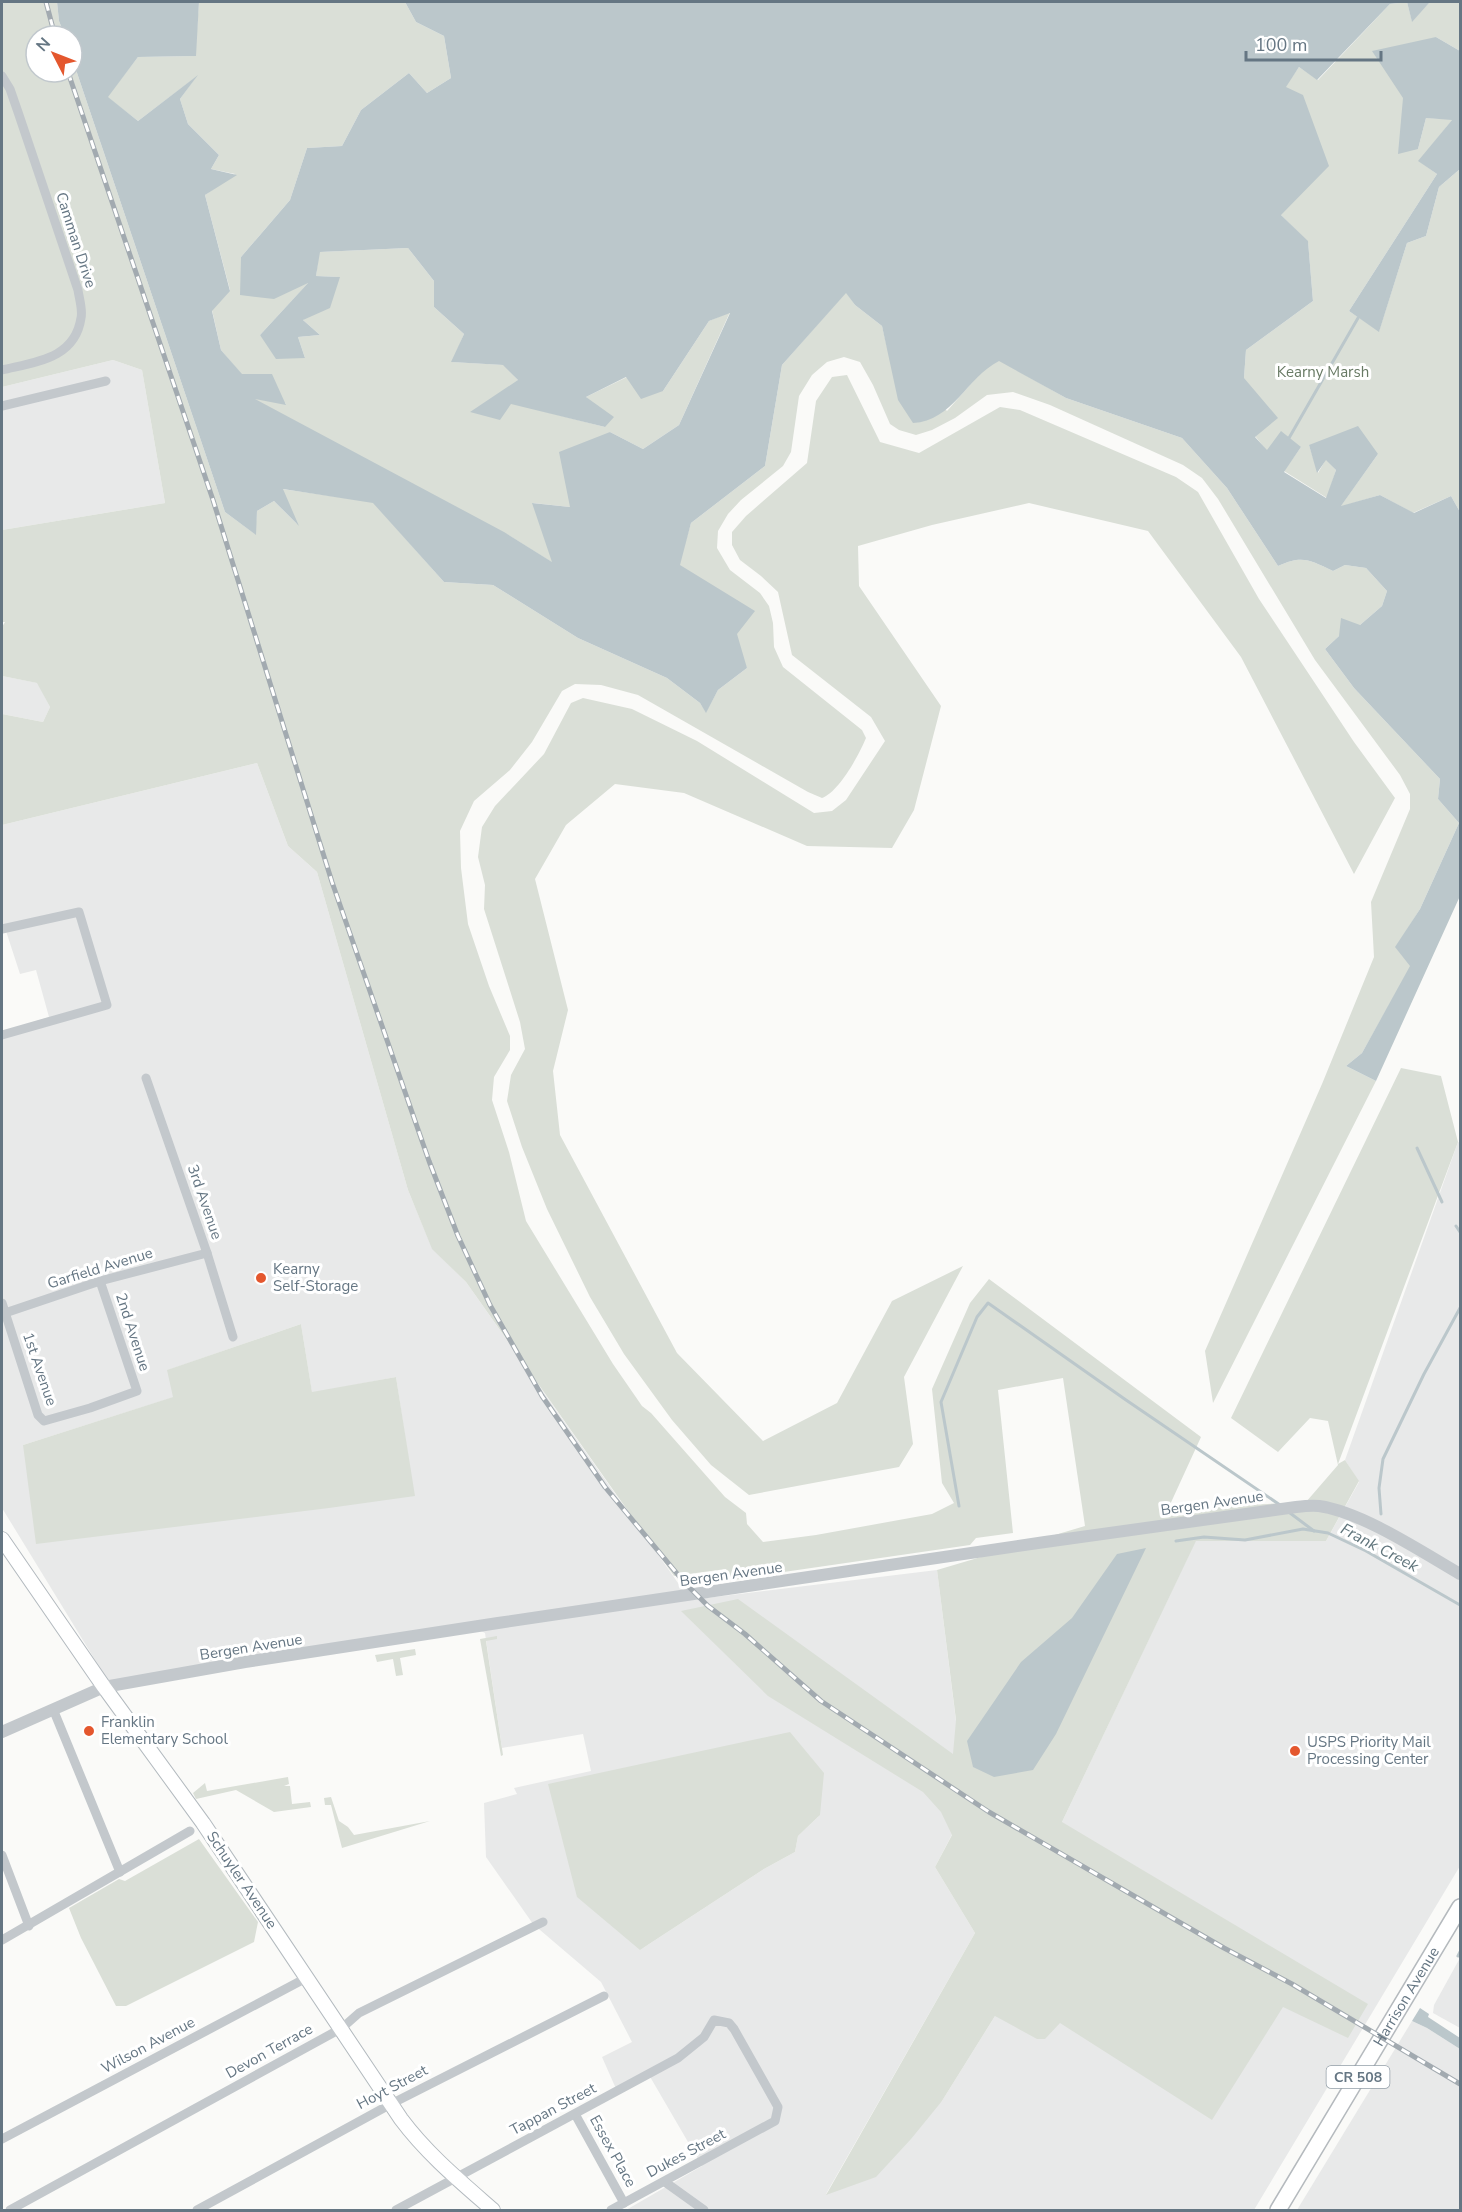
<svg xmlns="http://www.w3.org/2000/svg" width="1462" height="2212" font-family="'Nunito Sans',sans-serif">
<style>
.built{fill:#e8e9e9;fill-rule:evenodd}
.green{fill:#dadfd7}
.water{fill:#bbc7cb}
.lines{fill:none;stroke-linecap:round;stroke-linejoin:round}
.stream{stroke:#bbc7cb;stroke-width:3}
.secondary-casing{stroke:#b3babf;stroke-width:16}
.primary-casing{stroke:#b5babe;stroke-width:18}
.minor{stroke:#c3c8cc;stroke-width:9}
.tertiary{stroke:#c3c8cc;stroke-width:12}
.secondary{stroke:#fff;stroke-width:14}
.primary{stroke:#fff;stroke-width:15}
.rail-casing{stroke:#a2aab0;stroke-width:5}
.rail{stroke:#fff;stroke-width:3;stroke-dasharray:9;stroke-linecap:butt}
.poi-dot{fill:#e4572e;stroke:#fff;stroke-width:2}
.labels{text-anchor:middle;stroke-width:6;stroke-linejoin:round;paint-order:stroke}
.shield{fill:#fff;stroke:#939fa8;stroke-width:1.5}
.shield-label{font-size:14px;font-weight:bold;fill:#657683}
.street-label{font-size:15px;fill:#657683;stroke:#fff}
.park-label{font-size:15px;fill:#687a64;stroke:#fff}
.poi-label{font-size:15px;fill:#657683;stroke:#fff;text-anchor:start}
.water-label{font-size:16px;font-style:italic;fill:#60757c;stroke:#fff}
</style>
<rect width="100%" height="100%" fill="#fafaf8"/>
<g class="built">
<path d="M113 360 142 370 165 503 2 530V387Z"/>
<path d="M2 676 38 683 50 707 43 722 2 714Z"/>
<path d="M257 763 288 846 317 872 408 1190 432 1248 466 1282 690 1600 937 1570 959 1745V1821L935 1867 975 1933 826 2194 942 2101 995 2016 1062 1822 1196 1540 1326 1541 1359 1482 1345 1460 1458 1142 1460 1143V1866L1254 2210H626L702 2166 649 2075 617 2091 602 2057 632 2042 601 1982 533 1924 486 1857 484 1803 517 1794 514 1788 591 1771 583 1734 502 1748 485 1633 473 1627 111 1686 2 1508V1032L49 1017 36 970 20 974 5 928H2V825ZM301 1324 312 1393 396 1377 414 1496 23 1445 174 1397 168 1370ZM820 1815 798 1836 795 1852 764 1869 640 1950Z"/>
<path d="M1460 1958V2028L1433 2013 1434 2005Z"/>
<path d="M1412 2021 1427 2028 1460 2049V2210H1297Z"/>
</g>
<g class="green">
<path d="M2 2H57L59 21 65 36H36V72H72V58L225 512 255 534 257 511 274 501 297 524 282 489 373 502 444 582 493 585 578 638 667 678 700 703 706 712 718 690 747 668 679 564 691 523 765 466 782 365 846 292 855 305 882 326 887 347 947 411 984 369 999 360 1066 398 1182 438 1227 488 1278 566C1303 555 1309 560 1333 571L1345 565 1366 568 1387 591 1382 606 1360 625 1339 636 1325 649 1354 688 1440 779 1438 799 1459 823 1420 909 1396 947 1411 966 1362 1053 1346 1066 1376 1081 1213 1403 1205 1351 1322 1084 1374 957 1371 902 1410 809V794L1400 775 1315 660 1218 499 1202 478 1183 465 1050 405 1013 392 987 395 955 418 932 430 916 435 899 430 890 424 873 385 860 362 844 357 827 362 812 375 799 396 791 452 783 466 741 500 728 514 718 531 717 548 730 570 760 593 769 606 773 623 774 647 783 667 862 730 866 738C859 755 839 792 822 798L808 792 638 695 601 685 575 684 562 691 532 742 510 770 474 801 460 831 461 868 468 924 489 986 510 1036V1050L494 1077 492 1100 509 1152 526 1221 613 1364 642 1406 651 1413 725 1497 746 1513 747 1524 763 1542 816 1535 932 1514 954 1503 942 1483 932 1389 970 1303 989 1279 1201 1437 1168 1509 1306 1502 1338 1465 1328 1421 1310 1418 1278 1452 1231 1418 1401 1068 1441 1076 1458 1142 1338 1464 1345 1460 1359 1481 1326 1541H1196L1062 1822 1368 2004 1348 2038 1283 2007 1212 2120 1060 2023 1045 2039H1037L995 2016 942 2101 911 2139 876 2177 826 2195 975 1933 935 1867 952 1835 941 1812 923 1792 768 1696 681 1611 738 1599 953 1754 956 1720 937 1570 1085 1526 1063 1378 998 1390 1013 1533 976 1538 970 1545 763 1575 760 1573 754 1574 752 1577 728 1581 726 1569 674 1576 466 1282 432 1249 408 1190 317 872 288 846 257 763 2 825V714L43 722 50 707 37 683 2 676V627L5 622H2V530L165 503 142 370 113 360 2 387Z"/>
<path d="M199 2H405L416 22 444 36 451 78 427 93 409 73 361 110 342 146 307 148 290 200 241 257V295L310 281 260 335 305 358 298 337 320 335 303 320 339 277 316 276 319 252 408 248 434 281V307L464 334 452 362 504 365 518 380 511 403 605 427 586 397 627 377 663 391 709 321 730 312 679 425 643 449 610 432 570 507 533 503 553 563 510 536 280 414 252 398 286 404 242 375 221 350 212 310 230 290 205 195 235 174 211 169 219 155 188 124 180 99 196 77 138 121 107 97 138 57 195 56Z"/>
<path d="M1407 2 1412 21 1430 2H1460V51L1436 37 1403 98 1418 149 1426 118 1453 119 1419 161 1437 174 1349 311 1379 331 1407 243 1426 236 1439 187 1460 169V512L1451 496 1413 513 1380 495 1340 507 1378 454 1309 445 1318 473 1326 459 1336 470 1327 498 1284 471 1301 447 1267 451 1255 436 1244 378 1246 350 1313 301 1308 242 1281 215 1285 87 1299 67 1318 80 1390 4Z"/>
<path d="M847 375 880 442 919 453 1000 407 1020 410 1176 477 1198 492 1259 599 1354 742 1395 798 1354 874 1241 657 1148 531 1029 503 932 525 858 546 859 586 941 706 914 810 892 848 807 846 684 793 615 784 566 825 535 879 568 1010 553 1071 560 1135 677 1353 763 1441 837 1403 892 1301 963 1266 904 1377 913 1444 899 1467 749 1495 711 1465 672 1420 624 1354 590 1297 547 1209 522 1147 507 1101 511 1075 525 1049 520 1022 484 909 485 885 478 857 482 827 495 806 544 754 571 703 583 698 632 709 697 741 814 813 832 811 846 800 885 741 871 717 792 655 778 592 761 576 740 560 732 545V532L746 516 807 463 816 401 832 377Z"/>
<path d="M301 1324 312 1392 396 1377 415 1496 329 1508 36 1544 23 1445 173 1397 167 1370Z"/>
<path d="M497 1636V1639L486 1641 503 1755 501 1756 480 1639Z"/>
<path d="M415 1649 416 1655 400 1658 403 1675 396 1676 393 1659 377 1662 375 1655Z"/>
<path d="M790 1732 824 1773 820 1815 798 1836 795 1852 764 1869 640 1950 577 1897 548 1784Z"/>
<path d="M288 1777 289 1784 284 1786H290L292 1804 310 1802 311 1807 274 1812 236 1790 196 1799 193 1793 205 1783 207 1791Z"/>
<path d="M331 1797 339 1821 348 1827 354 1835 430 1821 342 1848 331 1805H325L324 1798Z"/>
<path d="M199 1839 258 1922 254 1942 126 2006H116L81 1938 69 1908 119 1879 125 1881Z"/>
</g>
<g class="water">
<path d="M57 2H199L196 56 138 57 108 97 138 121 198 75 180 99 188 124 219 155 211 169 237 175 205 195 230 291 212 311 221 350 242 374H272L286 405 255 399 504 532 552 562 532 503 570 507 559 452 610 432 643 449 679 425 730 313 709 321 663 391 641 399 626 377 586 397 614 417 605 427 511 404 500 420 470 412 518 380 503 365 451 362 464 334 434 307V281L408 248 320 252 316 276 340 277 330 308 303 320 320 335 298 337 305 358 276 359 260 335 308 283 274 299 240 295 241 257 290 200 307 148 342 146 361 110 409 73 427 93 451 78 444 36 416 22 405 2H1430L1412 22 1407 2 1390 4 1317 80 1299 67 1286 87 1303 95 1329 166 1281 215 1308 241 1313 301 1246 350 1244 378 1278 418 1255 437 1267 450 1281 431 1301 447 1284 472 1326 498 1336 470 1326 460 1317 473 1309 445 1358 426 1378 454 1341 506 1380 495 1414 513 1451 496 1460 512V896L1376 1081 1346 1066 1362 1053 1410 966 1395 947 1420 909 1459 823 1438 799 1440 779 1354 688 1325 649 1339 636 1341 618 1360 625 1382 606 1387 591 1366 568 1345 565 1333 571C1309 560 1303 555 1278 566L1227 488 1182 438 1066 398 999 361C966 378 953 421 913 423L898 400 882 326 855 305 846 293 782 365 765 466 691 523 680 565 755 611 737 634 747 668 718 690 706 713 700 703 667 678 578 638 493 585 444 582 373 503 283 489 299 526 274 501 257 511 256 535 225 512 72 58V36H65L59 21Z"/>
<path d="M1436 37 1460 51V169L1439 187 1426 236 1407 243 1379 332 1349 311 1437 174 1418 161 1452 120 1426 118 1418 149 1398 154 1403 98 1372 51Z"/>
<path d="M1146 1548 1056 1734 1033 1770 994 1777 973 1767 967 1741 1021 1662 1072 1618 1117 1554Z"/>
<path d="M1420 2008 1429 2014 1428 2017 1460 2038V2049L1427 2028 1412 2021Z"/>
</g>
<g class="lines">
<g class="stream">
<path d="M1289 438 1358 318"/>
<path d="M1417 1148 1442 1202"/>
<path d="M1456 1226 1460 1232"/>
<path d="M959 1506 941 1402 977 1317 988 1303 1126 1400 1280 1505"/>
<path d="M1290 1513 1314 1531"/>
<path d="M1381 1514 1379 1488 1383 1459 1424 1374 1460 1308"/>
<path d="M1176 1541 1204 1537 1245 1540 1303 1529 1328 1533 1366 1551 1460 1605"/>
<path d="M1458 1956 1460 1952"/>
</g>
<defs>
<path id="secondary" d="M2 1539 104 1687 203 1823 401 2119C427 2154 461 2182 493 2210"/>
<g id="primary">
<path id="s1" d="M1278 2210 1460 1907"/>
</g>
</defs>
<use href="#secondary" class="secondary-casing"/>
<use href="#primary" class="primary-casing"/>
<g class="minor">
<path d="M2 76 10 89 19 115 78 290C79 298 83 310 81 318 75 359 35 362 2 370"/>
<path d="M2 406 106 381"/>
<path d="M2 929 79 912 107 1005 2 1035"/>
<path d="M146 1078 207 1253 233 1337"/>
<path d="M2 1303 38 1415 44 1421 90 1408 137 1391 100 1281"/>
<path d="M2 1314 100 1281 207 1253"/>
<path d="M53 1709 120 1872"/>
<path d="M2 1855 29 1926"/>
<path d="M2 1940 190 1831"/>
<path d="M575 2114 624 2203"/>
<path d="M2 2139 308 1977"/>
<path d="M665 2182 704 2210"/>
<path d="M10 2210 342 2028 359 2013 543 1922"/>
<path d="M197 2210 391 2104 604 1996"/>
<path d="M396 2210 678 2058 704 2037 714 2020 729 2023 734 2029 778 2107 775 2121 611 2210"/>
</g>
<path class="tertiary" d="M2 1732 104 1687 245 1662 498 1623 1045 1542 1296 1507C1304 1506 1312 1505 1319 1506 1362 1512 1422 1552 1460 1574"/>
<use href="#secondary" class="secondary"/>
<use href="#primary" class="primary"/>
<defs>
<g id="rail">
<path d="M46 2 55 36"/>
<path d="M68 72 213 500 332 882 429 1161 458 1236 490 1305 542 1396 605 1487 684 1582 708 1606 745 1634 821 1701 989 1812 1224 1948 1292 1984 1460 2084"/>
</g>
</defs>
<use href="#rail" class="rail-casing"/>
<use href="#rail" class="rail"/>
</g>
<g class="poi-dot">
<circle cx="261" cy="1278" r="6"/>
<circle cx="89" cy="1731" r="6"/>
<circle cx="1295" cy="1751" r="6"/>
</g>
<g class="labels">
<rect class="shield" x="1326.5" y="2066" width="63" height="22" rx="4.5"/>
<g class="shield-label">
<text x="1358" y="2082">CR 508</text>
</g>
<g class="street-label">
<text transform="translate(76 240) rotate(72)" y="5">Camman Drive</text>
<text transform="translate(205 1202) rotate(71)" y="5">3rd Avenue</text>
<text transform="translate(100 1268) rotate(-17)" y="5">Garfield Avenue</text>
<text transform="translate(133 1332) rotate(72)" y="5">2nd Avenue</text>
<text transform="translate(40 1369) rotate(71)" y="5">1st Avenue</text>
<text transform="translate(1212 1503) rotate(-8)" y="5">Bergen Avenue</text>
<text transform="translate(731 1574) rotate(-8)" y="5">Bergen Avenue</text>
<text transform="translate(251 1647) rotate(-9)" y="5">Bergen Avenue</text>
<text transform="translate(242 1880) rotate(56)" y="5">Schuyler Avenue</text>
<text dy="5" stroke="none"><textPath href="#s1" startOffset="249">Harrison Avenue</textPath></text>
<text transform="translate(148 2045) rotate(-28)" y="5">Wilson Avenue</text>
<text transform="translate(269 2051) rotate(-29)" y="5">Devon Terrace</text>
<text transform="translate(392 2087) rotate(-28)" y="5">Hoyt Street</text>
<text transform="translate(553 2109) rotate(-28)" y="5">Tappan Street</text>
<text transform="translate(613 2151) rotate(61)" y="5">Essex Place</text>
<text transform="translate(686 2153) rotate(-28)" y="5">Dukes Street</text>
</g>
<g class="park-label">
<text x="1323" y="377">Kearny Marsh</text>
</g>
<g class="poi-label">
<text x="273" y="1274">Kearny<tspan x="273" dy="17">Self-Storage</tspan></text>
<text x="101" y="1727">Franklin<tspan x="101" dy="17">Elementary School</tspan></text>
<text x="1307" y="1747">USPS Priority Mail<tspan x="1307" dy="17">Processing Center</tspan></text>
</g>
<g class="water-label">
<text transform="translate(1380 1547) rotate(28)" y="6">Frank Creek</text>
</g>
</g>
<rect width="1462" height="2212" fill="none" stroke="#657683" stroke-width="6"/>
<g transform="translate(54 54) rotate(312)"><circle r="28" fill="#ffffff" stroke="#c1c8cd" stroke-width="1.5"/>
<path d="M0-4.5L10 22L0 15L-10 22Z" fill="#e4572e"/>
<text y="-9" font-size="16" font-weight="bold" text-anchor="middle" fill="#657683">N</text>
</g>
<path d="M1246 51v9h135v-9" fill="none" stroke="#657683" stroke-width="3"/>
<text x="1255" y="51" font-size="18" fill="#657683" stroke="#ffffff" stroke-width="4.5" paint-order="stroke">100 m</text>
</svg>
